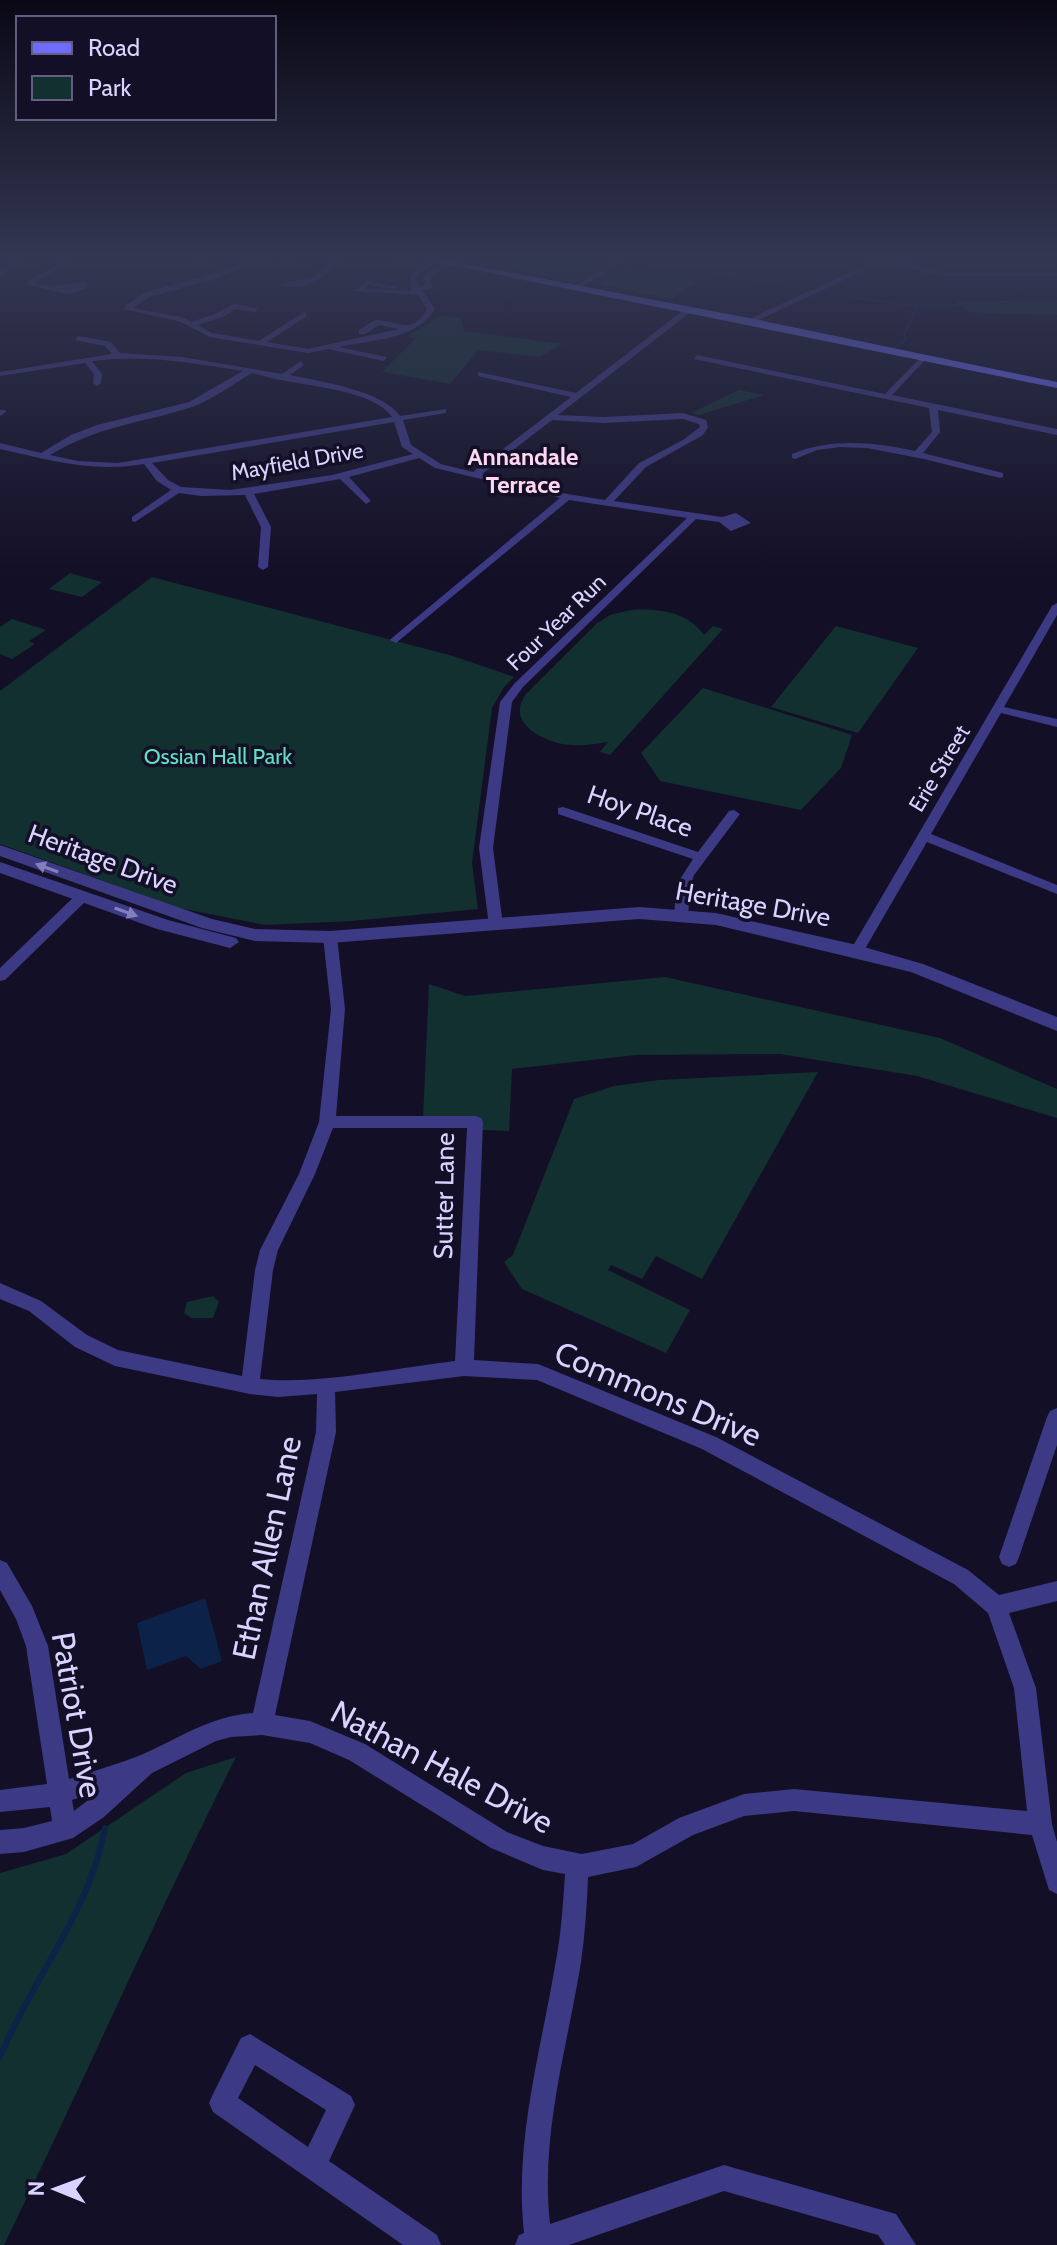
<svg xmlns="http://www.w3.org/2000/svg" width="1057" height="2245" font-family="Cabin,sans-serif">
<style>
.green{fill:#12302f}
.water{fill:#0c2248}
.lines{fill:none;stroke-linecap:round;stroke-linejoin:round}
.stream-far1{stroke:#0c2248;stroke-width:2}
.stream{stroke:#0c2248;stroke-width:6}
.minor{fill:#3d3a85;fill-rule:evenodd}
.tertiary{fill:#3d3a85;fill-rule:evenodd}
.secondary{fill:#6f6bff;fill-rule:evenodd}
.oneway{fill:#837fbc}
.labels{text-anchor:middle;stroke-width:7;stroke-linejoin:round;paint-order:stroke}
.far-street-label{font-size:22px;fill:#d9d4ff;stroke:#130f26}
.far-park-label{font-size:22px;fill:#5fe0c0;stroke:#130f26}
.far-neighbourhood-label{font-size:24px;font-weight:bold;fill:#ffd6f0;stroke:#130f26}
.street-label{font-size:26px;fill:#d9d4ff;stroke:#130f26}
.near-street-label{font-size:32px;fill:#d9d4ff;stroke:#130f26}
</style>
<rect width="100%" height="100%" fill="#130f26"/>
<g class="green">
<path d="M535 258H620L576 283 491 267Z"/>
<path d="M627 268 697 282 671 299 600 284Z"/>
<path d="M955 301H1057V315L968 312Z"/>
<path d="M441 316 461 318 464 331 562 344 540 357 478 350 450 384 382 372 415 339 408 336Z"/>
<path d="M739 390 764 395 699 415 691 413Z"/>
<path d="M70 573 102 582 82 597 49 589Z"/>
<path d="M152 577 453 656 514 677 504 687 492 708 472 863 478 909 352 921 265 925 179 908 0 844V691Z"/>
<path d="M631 610C658 608 688 612 704 635L713 626 723 629 610 755 600 752 608 742C595 744 583 746 570 745 545 743 504 723 526 694L597 623 610 615Z"/>
<path d="M12 619 46 630 29 641 35 644 12 659 0 654V627Z"/>
<path d="M836 626 918 648 858 733 771 707Z"/>
<path d="M703 688 852 735 841 768 801 810 660 781 641 753Z"/>
<path d="M665 977 940 1038 1057 1089V1118L917 1076 780 1054 636 1055 512 1069 509 1131 483 1130 472 1119H423L429 984 465 996Z"/>
<path d="M818 1072 702 1279 656 1256 642 1279 611 1265 608 1270 690 1310 666 1353 522 1289 504 1262 513 1255 574 1099 614 1086 659 1080Z"/>
<path d="M213 1296 219 1302 213 1318H191L184 1313 187 1302Z"/>
<path d="M236 1757C155 1918 83 2083 4 2245H0V1873L66 1854 186 1773Z"/>
</g>
<path class="water" d="M205 1598 222 1661 201 1669 186 1656 147 1670 137 1623Z"/>
<g class="lines">
<g class="stream-far1">
<path d="M720 274 777 283"/>
<path d="M854 298 918 306"/>
<path d="M891 349 906 340 904 335 918 306 1057 303"/>
</g>
<path class="stream" d="M0 2057C32 1979 90 1912 105 1828"/>
<g class="minor">
<path d="M1 258 25 261 0 276V271L14 262Z"/>
<path d="M68 258H77L35 283 49 286 84 282 88 284 86 289 67 294 24 284Z"/>
<path d="M196 258H204L200 262 214 265 210 267 190 265Z"/>
<path d="M254 258H264L259 261 278 265 288 258H296L279 269 252 264 215 279 149 297 133 308 181 317 192 322 217 313 234 304 258 308 255 312 235 309 223 317 197 325 212 333 259 341 304 312 307 316 267 342 308 349 399 329 379 325 365 334H359V330L375 320C399 321 412 336 427 309L418 295 354 291 367 281 398 287 394 289 369 285 365 289 411 291C412 281 406 277 418 269L379 258H392L422 266 430 259H436V263L417 276 416 282 419 286 425 285 423 277 434 268H440V272L430 279 433 289 422 290 435 309C417 340 370 340 338 347L387 357 384 361 328 349 308 353 210 337 179 321 122 309 143 293 209 275Z"/>
<path d="M336 258H343C327 276 303 294 278 284L312 277Z"/>
<path d="M620 258H628L578 290 571 288Z"/>
<path d="M866 258H887L943 272H1057V276H943L881 263 752 323 745 321 874 261Z"/>
<path d="M685 309 692 311 558 415 604 417 683 413 706 420 708 427 703 435 646 467 614 501 722 517 736 513 751 523 731 531 719 522 696 519 523 687 512 702 493 848 503 925 496 930 489 925 479 848 500 702 515 683 687 518 569 500 396 643 390 640 392 638 560 498 435 468 419 458 349 477 371 501 366 504 340 479 254 494 271 527 268 567 263 570 258 567 261 527 245 495 201 496 179 493 135 522 132 521V517L171 490 157 481 144 464C94 473 49 460 0 449V443L41 453 71 435 97 425 189 402 243 371C193 363 143 354 92 361L102 374 101 383 97 386 93 383 94 374 85 363 0 376V372L112 354 105 346 75 340 78 336 111 342 120 353 182 357 282 374 301 361 304 365 290 375C319 381 384 391 400 416L446 409V413L403 420 411 445 441 464 473 472 571 397 478 376V372L576 393ZM252 373C262 375 273 379 281 380 309 386 375 391 392 417L118 463 78 461 50 455C100 425 139 424 192 407 212 400 233 384 252 373ZM683 419 699 424 700 427 683 440 639 463 605 500 567 494 482 474 552 420 604 423ZM394 422 402 447 413 454 332 475 230 490 181 487 168 480 152 463Z"/>
<path d="M697 355 885 394 923 355 926 359 892 395 1057 429V435L938 410 940 432 923 453 1003 473V477L1000 478 924 459 867 448 840 447 817 450 795 459 792 458V454C833 438 872 442 915 451L932 432 929 408 694 359Z"/>
<path d="M0 410H5L6 412 0 416Z"/>
<path d="M1057 603V615L1004 707 1057 719V727L1001 713 931 834 1057 885V894L927 842 862 954H852L850 951 1052 606Z"/>
<path d="M563 807 698 852 729 811 734 810 740 814 694 875 691 884 688 914 681 919 674 914 677 884 693 859 558 814V808Z"/>
<path d="M83 892 88 893 90 896 88 899 5 980 0 981V968L78 893Z"/>
<path d="M330 932 337 937 345 1009 336 1116H475L481 1118 483 1122 474 1360 538 1364 716 1437 968 1570 999 1595 1057 1581V1601L1009 1613 1036 1688 1052 1824 1057 1842V1894L1049 1890 1032 1835 794 1811 744 1816 693 1835 636 1867 588 1877C587 1905 585 1934 581 1962 567 2049 540 2135 550 2224L724 2165 896 2214 916 2245H885L878 2235 724 2191 569 2245H515L519 2235 524 2233C514 2142 540 2055 555 1966 561 1936 563 1905 565 1874L543 1870 491 1848 349 1760 310 1743 262 1735 231 1737 216 1741 152 1773 104 1817 73 1838 24 1852 0 1854V1830L24 1828 52 1821 50 1807 0 1812V1790L47 1784 26 1646 16 1619 0 1590V1560L7 1563 32 1606 48 1646 69 1779C93 1771 118 1764 141 1755 180 1738 210 1716 253 1713L316 1432 317 1394 278 1397 250 1394 115 1366 75 1347 29 1311 0 1299V1283L41 1301 87 1335 118 1350 242 1376 255 1270 260 1250 299 1174 319 1122 331 1009 323 937ZM333 1128H467L455 1361C397 1368 317 1385 260 1379L273 1270 278 1250 315 1174ZM464 1376 537 1380 702 1449 954 1584 988 1613 1014 1688 1027 1811 794 1789 744 1794 679 1818 633 1844 582 1854 543 1846 507 1832 365 1744 310 1721 275 1715 336 1432 335 1392ZM100 1791 74 1811 72 1800Z"/>
<path d="M1057 1408V1445L1019 1557 1016 1564 1009 1567 1002 1564 999 1557 1047 1417 1050 1411Z"/>
<path d="M250 2034 351 2096 355 2105 329 2161 437 2235 441 2245H403L213 2112 209 2103 213 2094 241 2038ZM255 2065 326 2110 308 2147 238 2098Z"/>
</g>
<g class="tertiary">
<path d="M0 845 212 919 255 929 330 931 639 907 716 913 857 945 923 964 1057 1017V1031L911 972 716 925 639 919 330 943 255 941 202 928 0 856Z"/>
<path d="M0 862 168 920 236 938 239 942 230 948 157 929 0 873Z"/>
</g>
<path class="secondary" d="M416 258H435L749 318 1057 382V388Z"/>
</g>
<defs><path id="oneway-solid" d="M-6-.8H1V-3.2L6.5 0L1 3.2V.8H-6Z" transform="scale(2)"/></defs>
<g class="oneway">
<use href="#oneway-solid" transform="translate(47 868) rotate(-160)"/>
<use href="#oneway-solid" transform="translate(126 912) rotate(20)"/>
</g>
<linearGradient id="sky" x2="0" y2="1"><stop stop-color="#0a0815"/><stop offset="0.45" stop-color="#333752"/><stop offset="1" stop-color="#333752" stop-opacity="0"/></linearGradient>
<rect width="1057" height="572" fill="url(#sky)"/>
<g class="labels">
<g class="far-street-label">
<text transform="translate(297 461) rotate(-10)" y="8">Mayfield Drive</text>
<text transform="translate(556 622) rotate(-44)" y="8">Four Year Run</text>
<text transform="translate(939 768) rotate(-59)" y="8">Erie Street</text>
</g>
<g class="far-park-label">
<text x="218" y="764">Ossian Hall Park</text>
</g>
<g class="far-neighbourhood-label">
<text x="523" y="465">Annandale<tspan x="523" dy="28">Terrace</tspan></text>
</g>
<g class="street-label">
<text transform="translate(640 811) rotate(19)" y="9">Hoy Place</text>
<text transform="translate(103 859) rotate(20)" y="9">Heritage Drive</text>
<text transform="translate(753 904) rotate(10)" y="9">Heritage Drive</text>
<text transform="translate(444 1196) rotate(-89)" y="9">Sutter Lane</text>
</g>
<g class="near-street-label">
<text transform="translate(658 1394) rotate(23)" y="11">Commons Drive</text>
<text transform="translate(267 1548) rotate(-78)" y="11">Ethan Allen Lane</text>
<text transform="translate(77 1715) rotate(80)" y="11">Patriot Drive</text>
<text transform="translate(442 1767) rotate(28)" y="11">Nathan Hale Drive</text>
</g>
</g>
<rect x="16" y="16" width="260" height="104" fill="#130f26" stroke="#625e7d" stroke-width="2"/>
<rect x="32" y="42" width="40" height="12" fill="#6f6bff" stroke="#625e7d" stroke-width="2"/>
<text x="88" y="56" font-size="24" fill="#d9d4ff">Road</text>
<rect x="32" y="76" width="40" height="24" fill="#12302f" stroke="#625e7d" stroke-width="2"/>
<text x="88" y="96" font-size="24" fill="#d9d4ff">Park</text>
<g transform="translate(56 2189) rotate(271)" stroke="#130f26" stroke-width="6" paint-order="stroke">
<path d="M0-6L14 30L0 20L-14 30Z" fill="#d9d4ff"/>
<text y="-12" font-size="22" font-weight="bold" text-anchor="middle" fill="#d9d4ff">N</text>
</g>
</svg>
